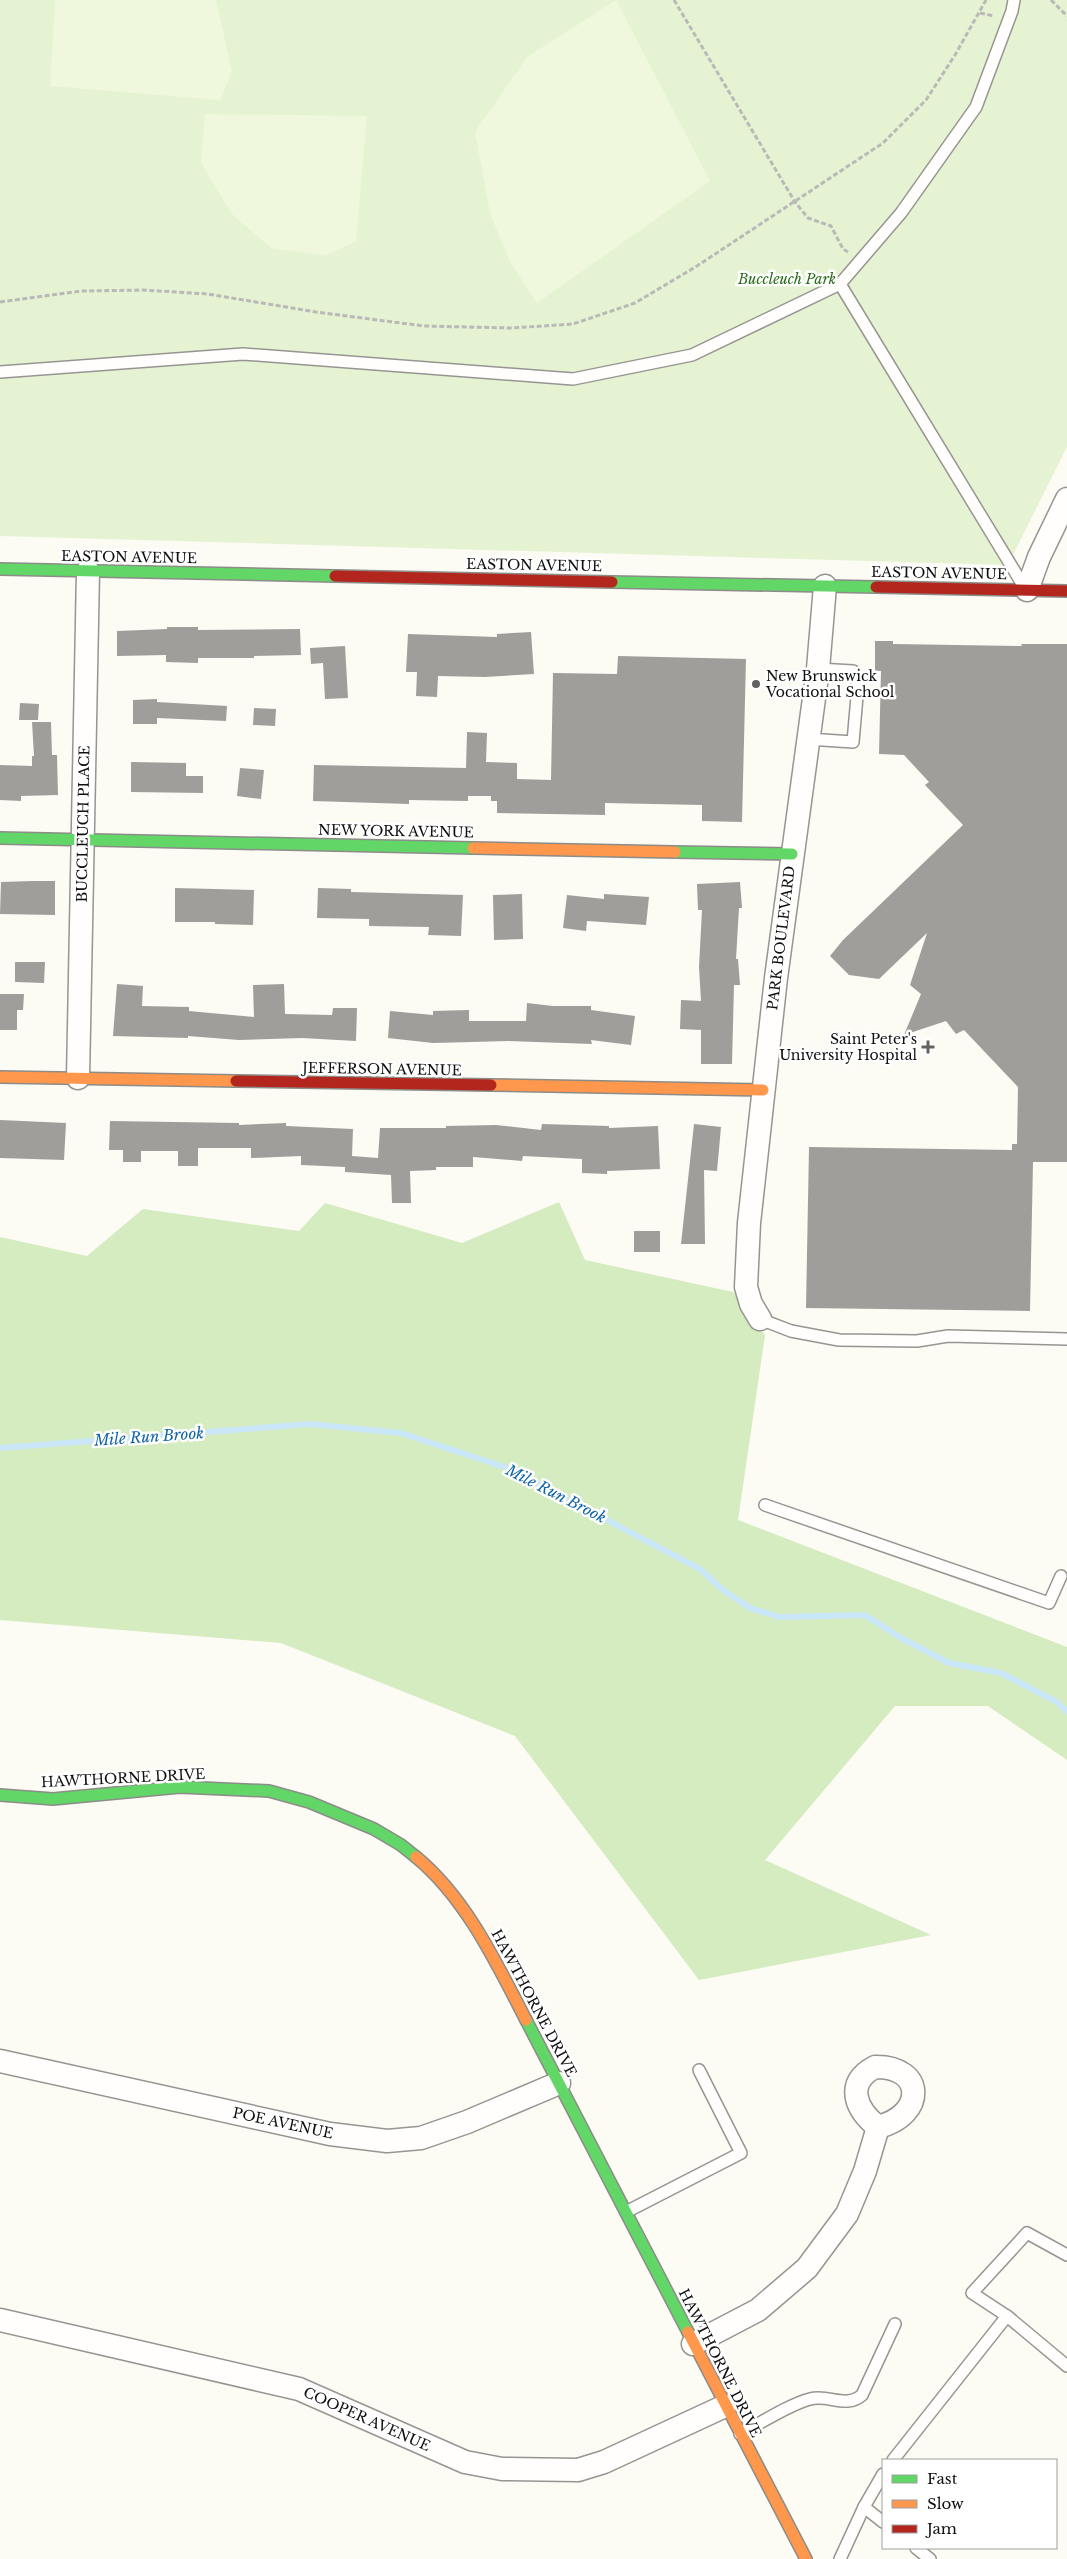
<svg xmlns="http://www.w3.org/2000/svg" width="1067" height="2559" font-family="'Libre Baskerville',serif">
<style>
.green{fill:#e5f3d3}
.forest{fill:#d5ebc0}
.pitch{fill:#eff7dd}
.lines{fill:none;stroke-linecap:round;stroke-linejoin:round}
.stream{stroke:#c9e7f8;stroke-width:6}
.building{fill:#a09e9a}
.lane-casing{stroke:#969592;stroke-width:14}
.street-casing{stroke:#969592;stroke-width:25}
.fast-casing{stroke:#8c8c89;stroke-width:14}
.slow-casing{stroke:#8c8c89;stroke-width:14}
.jam-casing{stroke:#8c8c89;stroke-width:14}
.path{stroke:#b9b9b8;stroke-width:3;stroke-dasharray:5 2.5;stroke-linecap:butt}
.lane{stroke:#fffefd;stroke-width:11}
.street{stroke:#fffefd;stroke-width:22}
.fast{stroke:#63d668;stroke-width:11}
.slow{stroke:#ff974d;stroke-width:11}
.jam{stroke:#b3261e;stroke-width:11}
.poi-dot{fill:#62625f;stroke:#fff;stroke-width:2}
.labels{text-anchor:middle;stroke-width:5;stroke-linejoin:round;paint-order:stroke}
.park-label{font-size:14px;font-style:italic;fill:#2a6c1b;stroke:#fff}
.street-label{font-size:14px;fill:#0f0f0f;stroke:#fff}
.poi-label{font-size:14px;fill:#0f0f0f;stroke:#fff;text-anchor:start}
.water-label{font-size:15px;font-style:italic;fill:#1064a9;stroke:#fff}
</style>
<rect width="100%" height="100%" fill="#fcfbf4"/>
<path class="green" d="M0 0H1067V447L1008 565 0 536Z"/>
<path class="forest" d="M559 1202 585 1260 733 1292 765 1335 738 1520 1067 1647V1760L988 1706H895L765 1860 931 1935 699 1980 515 1736 281 1643 0 1620V1237L87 1256 143 1209 299 1231 325 1203 462 1243Z"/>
<g class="pitch">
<path d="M55 0H216L232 72 220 100 50 86Z"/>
<path d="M616 0 710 181 537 303 510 262 490 213 475 132 527 57Z"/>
<path d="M205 114 367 116 356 241 325 256 271 248 232 214 201 163Z"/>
</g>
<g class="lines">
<path class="stream" d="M0 1448 310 1424 401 1433 510 1469 700 1569 723 1590 750 1608 779 1617 865 1615 901 1638 949 1663 1001 1673 1057 1702 1067 1712"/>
</g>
<g class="building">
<path d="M167 627H198V630L300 629 301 655 254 656V658H198V663L166 662V655L117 656V631L167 629Z"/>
<path d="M531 632 534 674 485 677 438 676 437 697 416 696 417 672H406L408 634 497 637V634Z"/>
<path d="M875 641H893V644L1022 646 1021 644H1067V1162H1033L1030 1311 806 1308 809 1147 1012 1150V1144H1017L1018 1087 964 1030 956 1034 946 1021 904 1035 921 994 910 985 927 933 879 979 849 975 830 956 843 940 963 825 925 785 929 782 904 755 879 754 881 671H875Z"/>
<path d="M345 646 348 698 325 699 323 663 311 664 310 648Z"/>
<path d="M618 656 746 659 742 822 702 821V805L605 803V815L497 813V801H491V796H468V801L409 800V804L313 801 314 765 466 768 467 732 487 733 486 762 517 763V779L551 780 553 673 617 674Z"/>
<path d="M157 699V702L227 706 226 721 157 718V724H133V700Z"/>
<path d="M20 703 39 704 38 720H19Z"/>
<path d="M254 708 276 709 275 726 253 725Z"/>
<path d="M32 722H51L52 755H57L58 795 21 796V801L0 800V765L32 766V756H34Z"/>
<path d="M131 762 186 763V776H203V793L131 792Z"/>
<path d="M240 768 264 770 261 799 237 796Z"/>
<path d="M32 881H55V915L0 914 1 882Z"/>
<path d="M740 882 742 908H739L736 959H738L740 985H734L732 1064H701V1030L680 1029 681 1000 701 1001 699 967 702 910H698L697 884Z"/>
<path d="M175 888 254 890 253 925 215 924V922H175Z"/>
<path d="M318 888 351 889V892L463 895 461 936 428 935 429 927 369 926V919L317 918Z"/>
<path d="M522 894 523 939 494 940 493 895Z"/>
<path d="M604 894 649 897 646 925 587 921 586 931 563 928 567 895 604 899Z"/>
<path d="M15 962H45L44 983 15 982Z"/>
<path d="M117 984 143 986 142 1006 189 1007V1011L254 1017 253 985 284 984 285 1014 332 1015 333 1008H357L356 1041 302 1038 239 1040 188 1036V1038L113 1036Z"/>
<path d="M0 994H24L23 1010H17V1030H0Z"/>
<path d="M527 1003 553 1006H591V1010L635 1016 631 1045 591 1040 592 1044 508 1041 433 1043 388 1038 390 1011 433 1015V1011L469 1010V1021H526Z"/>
<path d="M0 1120 66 1123 64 1160 0 1158Z"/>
<path d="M110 1121 239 1123V1125L286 1123V1126L353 1129 352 1156 378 1158 380 1128H446V1126L496 1125 541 1130 542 1124 609 1126V1128L658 1126 660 1169 607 1171V1174L582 1173V1159L523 1156 522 1161 473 1157V1167H436V1170L410 1171 411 1203H392L391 1175 345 1172V1167L301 1165V1156L251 1158V1148H198V1166H178V1151H141V1162H123V1150H109Z"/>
<path d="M694 1124 721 1127 717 1171 704 1170 705 1244H681Z"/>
<rect x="634" y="1231" width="26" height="21"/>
</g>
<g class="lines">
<defs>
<g id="lane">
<path d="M840 284 1026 590"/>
<path d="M0 372 243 354 573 379 692 355 840 284 901 213 976 107 1012 11 1014 0"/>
<path d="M808 739 853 742 858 685 853 671 818 669"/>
<path d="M760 1319 791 1331 839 1340 917 1341 948 1336 1067 1339"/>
<path d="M765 1505 1049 1603 1061 1576"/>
<path d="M626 2212 741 2153 699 2070"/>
<path d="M1067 2255 1027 2233 972 2293 1007 2316 1067 2366"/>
<path d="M740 2434C761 2423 788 2405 810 2399 829 2394 846 2409 862 2395L895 2324"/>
<path d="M893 2460 1007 2316"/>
<path d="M864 2507 883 2522"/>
<path d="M916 2548 930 2559"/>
<path d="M840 2559 864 2507 883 2474"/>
</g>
<g id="street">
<path d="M1027 590 1039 557 1067 499"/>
<path d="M78 1078 88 571"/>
<path d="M760 1319 751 1304 746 1287 749 1223 776 978 818 669 825 586"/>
<path d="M0 2061 330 2134 387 2141 421 2138 467 2122 559 2083"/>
<path d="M875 2067C925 2066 926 2115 878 2127 856 2110 844 2083 875 2067Z"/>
<path d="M0 2320 299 2389 465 2462 502 2469 578 2470 604 2462 725 2406"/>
<path d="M693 2344 758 2310 807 2268 847 2214 865 2171 878 2127"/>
</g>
<g id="fast">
<path d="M0 569 335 576"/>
<path d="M612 582 876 587"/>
<path d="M0 838 473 848"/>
<path d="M675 852 792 854"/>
<path d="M0 1795 53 1799 180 1787 269 1791 309 1802 374 1829 401 1845 416 1857"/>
<path d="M526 2020 688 2332"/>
</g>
<g id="slow">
<path d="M473 848 675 852"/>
<path d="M0 1077 236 1081"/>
<path d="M491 1085 763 1090"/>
<path d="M416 1857C466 1898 497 1964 526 2020"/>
<path d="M688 2332 806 2559"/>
</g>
<g id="jam">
<path d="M335 576 612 582"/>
<path d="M876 587 1067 591"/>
<path d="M236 1081 491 1085"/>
</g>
</defs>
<use href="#lane" class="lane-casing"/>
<use href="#street" class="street-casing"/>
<use href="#fast" class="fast-casing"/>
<use href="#slow" class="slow-casing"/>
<use href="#jam" class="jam-casing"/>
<g class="path">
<path d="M674 0 795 202 808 218 831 226 843 249 848 252"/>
<path d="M1051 0 1067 16"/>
<path d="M980 13 994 16"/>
<path d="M0 302 82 291 143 290 208 294 316 312 424 326 512 328 573 324 635 303 697 266 883 143 926 100 955 55 986 0"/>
</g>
<use href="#lane" class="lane"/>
<use href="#street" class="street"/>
<use href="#fast" class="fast"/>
<use href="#slow" class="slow"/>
<use href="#jam" class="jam"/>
</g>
<g class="poi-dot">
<circle cx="756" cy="684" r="5"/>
<path d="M925.5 1039.5h5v5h5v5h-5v5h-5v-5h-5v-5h5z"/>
</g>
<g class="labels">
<g class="park-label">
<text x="787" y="284">Buccleuch Park</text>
</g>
<g class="street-label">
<text transform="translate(129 557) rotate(1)" y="5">EASTON AVENUE</text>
<text transform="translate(534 565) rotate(1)" y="5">EASTON AVENUE</text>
<text transform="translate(939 573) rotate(1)" y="5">EASTON AVENUE</text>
<text transform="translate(83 824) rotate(-89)" y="5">BUCCLEUCH PLACE</text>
<text transform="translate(396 831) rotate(1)" y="5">NEW YORK AVENUE</text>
<text transform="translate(781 938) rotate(-83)" y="5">PARK BOULEVARD</text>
<text transform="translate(382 1069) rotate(1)" y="5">JEFFERSON AVENUE</text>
<text transform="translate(123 1778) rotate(-3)" y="5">HAWTHORNE DRIVE</text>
<text transform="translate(534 2003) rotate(62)" y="5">HAWTHORNE DRIVE</text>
<text transform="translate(283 2123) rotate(12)" y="5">POE AVENUE</text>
<text transform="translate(720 2363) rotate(63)" y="5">HAWTHORNE DRIVE</text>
<text transform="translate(367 2419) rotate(24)" y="5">COOPER AVENUE</text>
</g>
<g class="poi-label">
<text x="766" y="681">New Brunswick<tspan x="766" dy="16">Vocational School</tspan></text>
<text x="917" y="1044" text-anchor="end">Saint Peter's<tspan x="917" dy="16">University Hospital</tspan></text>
</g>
<g class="water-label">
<text transform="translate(149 1437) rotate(-4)" y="5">Mile Run Brook</text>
<text transform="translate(556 1494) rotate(27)" y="5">Mile Run Brook</text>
</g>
</g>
<rect x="882" y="2459" width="175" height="90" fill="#ffffff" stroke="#9f9f9f"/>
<rect x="892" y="2475" width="25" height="8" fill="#63d668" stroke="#9f9f9f"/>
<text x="927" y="2484" font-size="15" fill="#0f0f0f">Fast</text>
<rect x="892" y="2500" width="25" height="8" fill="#ff974d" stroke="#9f9f9f"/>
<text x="927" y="2509" font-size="15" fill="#0f0f0f">Slow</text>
<rect x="892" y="2525" width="25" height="8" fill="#b3261e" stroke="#9f9f9f"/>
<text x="927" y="2534" font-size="15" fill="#0f0f0f">Jam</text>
</svg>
